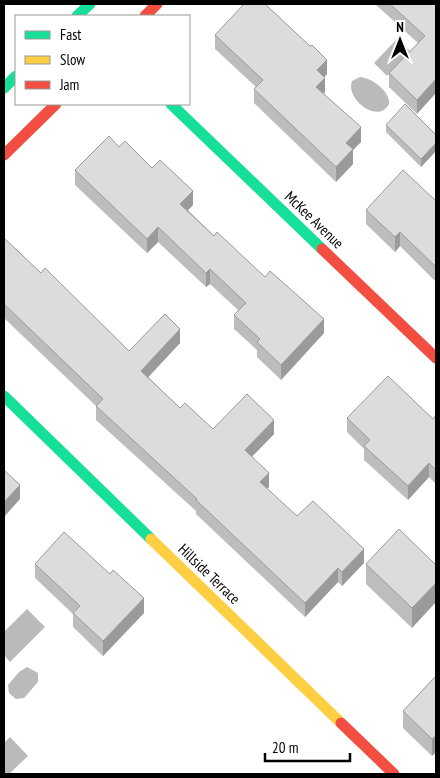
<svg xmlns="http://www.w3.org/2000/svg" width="440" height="778" font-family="'PT Sans Narrow',sans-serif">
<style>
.water{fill:#bababa}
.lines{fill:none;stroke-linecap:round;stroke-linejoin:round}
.fast{stroke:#16e098;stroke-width:11}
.slow{stroke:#ffcf43;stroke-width:11}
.jam{stroke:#f24e42;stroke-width:11}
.wall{fill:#bdbdbd}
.shaded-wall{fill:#9a9a9a}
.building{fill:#dcdcdc;stroke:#9a9a9a}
.labels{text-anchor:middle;stroke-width:4.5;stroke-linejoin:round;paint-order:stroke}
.street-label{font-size:15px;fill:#000;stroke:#fff}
</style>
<rect width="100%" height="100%" fill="#fff"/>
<g class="water">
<path d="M397 39 410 51 387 76 374 63Z"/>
<path d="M360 77C372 78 390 91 389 104 378 125 345 99 352 81Z"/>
<path d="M27 609 45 627 10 662 4 655V632Z"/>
<path d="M27 667 38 673V682L24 698 16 699 9 693 8 685 19 672Z"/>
<path d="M10 737 28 756 9 774H4V743Z"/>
</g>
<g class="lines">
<g class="fast">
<path d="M77 16 90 4"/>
<path d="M4 88 16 76"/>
<path d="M171 104 322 249"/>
<path d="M4 396 151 539"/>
</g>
<path class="slow" d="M151 539 341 723"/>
<g class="jam">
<path d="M145 16 157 4"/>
<path d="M4 155 56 104"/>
<path d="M322 249 436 358"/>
<path d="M341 723 394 774"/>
</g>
</g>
<g class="wall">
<path d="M375 4H436L417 114 389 87V73L418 43Z"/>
<path d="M215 35 327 74 324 77 325 92 324 93 361 142 353 150V164L336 182 254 103V89L256 87 215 49Z"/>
<path d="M386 125 436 135V151L421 167 386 132Z"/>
<path d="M119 147 193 205 188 210 214 236 324 333 281 380 257 357V350L234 329V315L238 310 210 284 206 287 158 242 147 253 75 185V170Z"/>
<path d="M436 201V282L400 246 395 252 366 224V210Z"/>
<path d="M4 238 41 273 129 351 180 343 148 377 180 408 213 429 274 434 252 456 269 487 267 489 297 516 364 563 342 586 338 582 305 617 196 514V511L96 420V406L4 318Z"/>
<path d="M436 415V484L429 477 408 500 364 460V449L347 432V418L433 419Z"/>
<path d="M35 564 144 613 103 656 73 627V614L35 578Z"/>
<path d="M366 564 436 565 412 628 366 584Z"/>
<path d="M436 676V752L432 756 403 728V711Z"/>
</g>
<g class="shaded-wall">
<path d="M327 60V74L317 85V70Z"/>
<path d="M325 78V92L316 101V87Z"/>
<path d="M436 79V93L417 114V100Z"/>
<path d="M361 127V142L353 150V164L336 182V167L346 143Z"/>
<path d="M436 143V151L421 167V159Z"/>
<path d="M193 191V205L180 218V204Z"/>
<path d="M158 227V242L147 253V239Z"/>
<path d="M400 232V246L395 252V237Z"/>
<path d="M210 269V284L206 287V273Z"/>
<path d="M324 319V333L281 380V365Z"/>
<path d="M180 329V343L141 385V371Z"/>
<path d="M274 420V434L245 464V450Z"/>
<path d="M429 463V477L408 500V486Z"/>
<path d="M269 473V487L260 496V482Z"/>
<path d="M20 485V499L4 517V502Z"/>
<path d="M364 549V563L342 586V572Z"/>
<path d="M338 568V582L305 617V603Z"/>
<path d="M436 583V602L412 628V608Z"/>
<path d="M144 598V613L103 656V641Z"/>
<path d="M5 668V676L4 678V670Z"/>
<path d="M5 717V725L4 726V718Z"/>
<path d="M436 736V752L432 756V739Z"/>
</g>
<g class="building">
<path d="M244 4H265L310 46 312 45 327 60 317 70 325 78 316 87 361 127 346 143 353 149 336 167 254 89 263 80 215 35Z"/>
<path d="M390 4H436V79L417 100 389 73 425 36Z"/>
<path d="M405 104 436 135V143L421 159 386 125Z"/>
<path d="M109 136 119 147 125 141 152 168 160 160 193 191 180 204 214 236 217 232 265 277 270 271 324 319 281 365 257 342 260 339 234 315 246 303 210 269 206 273 158 227 147 239 75 170Z"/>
<path d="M403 170 436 201V267L400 232 395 237 366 210Z"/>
<path d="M4 238 41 273 45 268 129 351 165 314 180 329 141 371 180 408 185 403 213 429 247 394 274 420 245 450 269 473 260 482 297 516 313 501 364 549 342 572 338 568 305 603 196 500 197 499 96 406 103 399 4 304Z"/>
<path d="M388 376 433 419 436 415V470L429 463 408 486 364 446 370 440 347 418Z"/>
<path d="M4 470 20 485 4 502Z"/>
<path d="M399 529 436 565V583L412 608 366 564Z"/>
<path d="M64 532 110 574 113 570 144 598 103 641 73 613 80 606 35 564Z"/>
<path d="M436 676V736L432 739 403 711Z"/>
</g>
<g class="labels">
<g class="street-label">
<text transform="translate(314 220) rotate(44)" y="5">McKee Avenue</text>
<text transform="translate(209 574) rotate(44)" y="5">Hillside Terrace</text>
</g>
</g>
<rect width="440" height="778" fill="none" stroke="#000000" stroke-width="10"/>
<rect x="15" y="15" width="175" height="90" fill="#ffffff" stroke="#999999"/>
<rect x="25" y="31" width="25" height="8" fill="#16e098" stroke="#999999"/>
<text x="60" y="40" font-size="15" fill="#000000">Fast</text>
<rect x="25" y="56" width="25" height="8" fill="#ffcf43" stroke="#999999"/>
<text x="60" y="65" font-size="15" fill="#000000">Slow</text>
<rect x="25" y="81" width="25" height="8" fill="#f24e42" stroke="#999999"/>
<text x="60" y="90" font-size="15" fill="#000000">Jam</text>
<g transform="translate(400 40)" stroke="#ffffff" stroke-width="4" paint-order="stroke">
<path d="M0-4L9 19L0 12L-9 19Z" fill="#000000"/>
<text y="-8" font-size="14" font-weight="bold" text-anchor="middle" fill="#000000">N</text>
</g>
<path d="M265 753v8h85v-8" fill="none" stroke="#000000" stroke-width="2.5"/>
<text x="272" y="753" font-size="15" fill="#000000" stroke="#ffffff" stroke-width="4" paint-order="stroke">20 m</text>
</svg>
